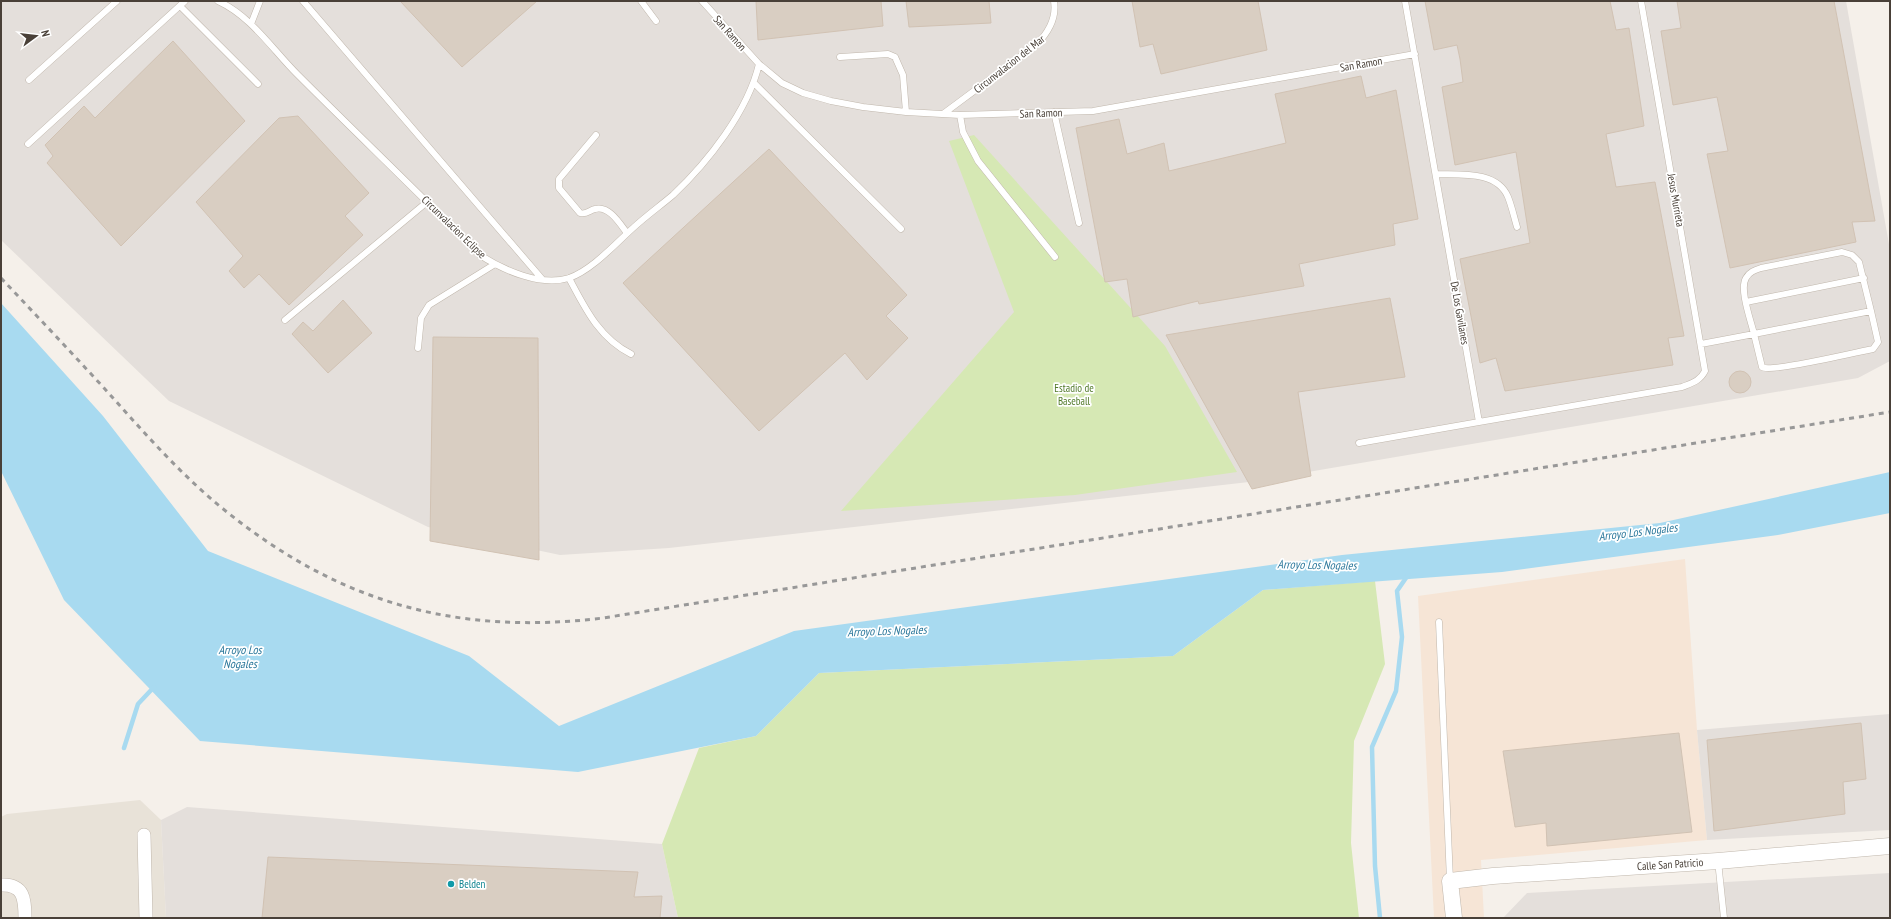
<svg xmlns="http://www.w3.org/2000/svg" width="1891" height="919" font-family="'PT Sans Narrow',sans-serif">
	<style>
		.residential { fill: #e8e2d8 }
		.commercial { fill: #f6e5d6 }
		.industrial { fill: #e4dfdb }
		.green { fill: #d6e8b4 }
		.water { fill: #a8daf0 }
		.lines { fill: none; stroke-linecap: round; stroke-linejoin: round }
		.stream { stroke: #a8daf0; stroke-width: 4.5 }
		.building { fill: #d9cec2; stroke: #d1c2b3 }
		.service-casing { stroke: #c0b7ac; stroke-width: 7 }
		.minor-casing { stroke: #c0b7ac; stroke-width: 14 }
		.tertiary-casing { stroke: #c0b7ac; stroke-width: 17 }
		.service { stroke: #fff; stroke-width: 6 }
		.minor { stroke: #fff; stroke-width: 13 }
		.tertiary { stroke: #fff; stroke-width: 16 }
		.rail { stroke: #989898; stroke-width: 3; stroke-dasharray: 5 5; stroke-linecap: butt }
		.culture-dot { fill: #0f9aa8; stroke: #fff; stroke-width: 1.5 }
		.labels { text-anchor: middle; stroke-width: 3.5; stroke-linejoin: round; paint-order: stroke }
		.street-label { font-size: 11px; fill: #494038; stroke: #fff }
		.park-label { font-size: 11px; fill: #527a2b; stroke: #fff }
		.culture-label { font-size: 11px; fill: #0d838f; stroke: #fff; text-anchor: start }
		.water-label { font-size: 12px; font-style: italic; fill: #2d799c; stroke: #fff }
	</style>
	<rect width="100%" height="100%" fill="#f5f0ea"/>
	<path class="residential" d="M140 800 161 820 166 918H1V817L7 814Z"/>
	<path class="commercial" d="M1685 559 1697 730 1707 840 1481 860 1484 918H1434L1418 596Z"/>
	<path class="industrial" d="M1 1H1846L1890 250V361L1858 378 1249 482 669 548 560 555 428 527 169 401 1 240Z
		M1890 714V830L1707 840 1697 730Z
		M187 807 662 844 678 918H166L161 820Z
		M1890 873V918H1503L1527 893Z"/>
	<path class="green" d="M974 135 1165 346 1237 472 1075 495 841 511 1014 312 949 141Z
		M1375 581 1385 664 1354 741 1351 843 1359 918H678L662 844 699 748 756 736 819 673 1173 656 1263 590Z"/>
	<path class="water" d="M1 303 103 416 208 551 469 656 559 726 794 631 1342 555 1660 523 1890 472V513L1778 535 1502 572 1263 590 1173 656 819 673 756 736 578 772 200 741 64 600 1 471Z"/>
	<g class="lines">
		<path class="stream" d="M124 748 138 704 154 687
			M1380 918 1375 866 1372 747 1396 691 1402 637 1397 591 1408 575"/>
	</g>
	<path class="building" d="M400 1H537L462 67Z
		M756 1H881L883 26 758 40Z
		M906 1H989L991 23 909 27Z
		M1132 1H1258L1267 50 1161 74 1153 44 1140 47Z
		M1425 1H1610L1616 30 1629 28 1644 126 1606 134 1616 187 1655 182 1684 336 1668 338 1673 365 1505 391 1496 358 1480 363 1460 259 1530 243 1516 152 1455 165 1442 87 1463 82 1460 59 1457 45 1434 50Z
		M1677 1H1834L1875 221 1852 222 1856 242 1730 268 1707 154 1728 151 1717 97 1673 105 1661 31 1681 28Z
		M173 41 245 121 121 246 47 163 53 156 45 145 84 106 95 118Z
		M1361 76 1366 98 1396 90 1418 219 1393 224 1395 245 1299 264 1304 286 1199 304 1198 301 1133 317 1127 279 1105 282 1076 128 1119 119 1127 154 1164 143 1169 171 1286 143 1275 94Z
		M298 116 369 193 345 216 363 235 289 305 259 274 244 288 229 271 243 256 196 202 279 118Z
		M769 149 907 295 886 316 908 338 867 380 845 353 759 431 623 283Z
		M1390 298 1405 377 1298 392 1311 476 1252 489 1166 335Z
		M343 300 372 333 328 373 292 334 303 322 313 331Z
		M433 337 538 338 539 560 430 541Z
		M1729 382a11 11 0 1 1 22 0a11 11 0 1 1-22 0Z
		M1861 723 1866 779 1843 782 1845 814 1714 831 1707 740Z
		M1679 733 1692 832 1547 846 1546 823 1515 827 1503 751Z
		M268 857 638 872 634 897 662 896 660 918H262Z"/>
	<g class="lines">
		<defs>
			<path id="service" d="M218 1C251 16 272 49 297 74 358 135 420 194 480 255 503 270 541 287 569 278 592 270 615 244 633 228 646 216 660 206 673 195 708 162 748 111 759 64
				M303 1 542 279
				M641 1 656 21
				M702 1 759 64 782 83 803 93 831 101 863 107 906 112 960 115 1093 111 1415 54
				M1405 1 1479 422 1682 387C1692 383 1700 381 1705 371L1641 1
				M180 6 258 84
				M251 24 260 1
				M840 57 888 54 895 57 903 75 906 112
				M29 80 117 1
				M754 83 901 229
				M1054 112 1079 223
				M943 114 1036 45C1048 33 1057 19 1054 1
				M960 115 963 132 978 161 1055 257
				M596 135 559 179V188L580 213C586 215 590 210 595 209 609 205 620 224 627 233
				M28 144 185 1
				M1436 174C1459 175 1497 170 1508 197 1512 207 1514 217 1517 227
				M1842 252 1852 255 1859 262 1871 311 1754 334C1751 321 1739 289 1746 278 1749 272 1755 270 1761 268Z
				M569 278C585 308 599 338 631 354
				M1746 302 1864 278
				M285 320 427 202
				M1701 344 1754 334 1762 367C1770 373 1857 352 1873 349L1878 342 1871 311
				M418 348 421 318 429 305 495 264
				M1359 443 1479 422
				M1439 622 1450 880
				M1718 861 1724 918"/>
			<path id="minor" d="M144 835 146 918
				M1 885C24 884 25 899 25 918"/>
			<g id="tertiary">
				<path id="s1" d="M1454 918 1450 881 1493 876 1718 861 1890 846"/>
			</g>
		</defs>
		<use href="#service" class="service-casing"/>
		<use href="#minor" class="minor-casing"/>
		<use href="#tertiary" class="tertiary-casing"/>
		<use href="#service" class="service"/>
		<use href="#minor" class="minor"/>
		<use href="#tertiary" class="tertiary"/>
		<path class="rail" d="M1 278C35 314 70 351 104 388 141 429 178 472 222 508 337 602 455 636 603 618L1890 412"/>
	</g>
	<circle class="culture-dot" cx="451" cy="884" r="4"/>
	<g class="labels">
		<g class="street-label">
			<text transform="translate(730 33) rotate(48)" y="4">San Ramon</text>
			<text transform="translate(1009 64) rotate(-38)" y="4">Circunvalacion del Mar</text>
			<text transform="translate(1361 64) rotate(-10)" y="4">San Ramon</text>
			<text transform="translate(1041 113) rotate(-2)" y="4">San Ramon</text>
			<text transform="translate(1676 200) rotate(80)" y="4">Jesus Murrieta</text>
			<text transform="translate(454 227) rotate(44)" y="4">Circunvalacion Eclipse</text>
			<text transform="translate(1460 313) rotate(80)" y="4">De Los Gavilanes</text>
			<text dy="4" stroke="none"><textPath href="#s1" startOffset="258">Calle San Patricio</textPath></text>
		</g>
		<g class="park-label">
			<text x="1074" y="392">Estadio de<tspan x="1074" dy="13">Baseball</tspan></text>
		</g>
		<g class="culture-label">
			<text x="459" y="888">Belden</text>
		</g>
		<g class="water-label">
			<text transform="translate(1638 532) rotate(-7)" y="4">Arroyo Los Nogales</text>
			<text transform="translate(1317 565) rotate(1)" y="4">Arroyo Los Nogales</text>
			<text transform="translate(887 631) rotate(-2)" y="4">Arroyo Los Nogales</text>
			<text x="240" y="654">Arroyo Los<tspan x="240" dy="14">Nogales</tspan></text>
		</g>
	</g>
	<rect width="1891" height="919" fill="none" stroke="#494038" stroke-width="4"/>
	<g transform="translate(36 36) rotate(75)" stroke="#ffffff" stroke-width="3" paint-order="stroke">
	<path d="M0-3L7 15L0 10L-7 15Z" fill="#494038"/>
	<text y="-6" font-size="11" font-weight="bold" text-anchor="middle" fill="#494038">N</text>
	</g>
</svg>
